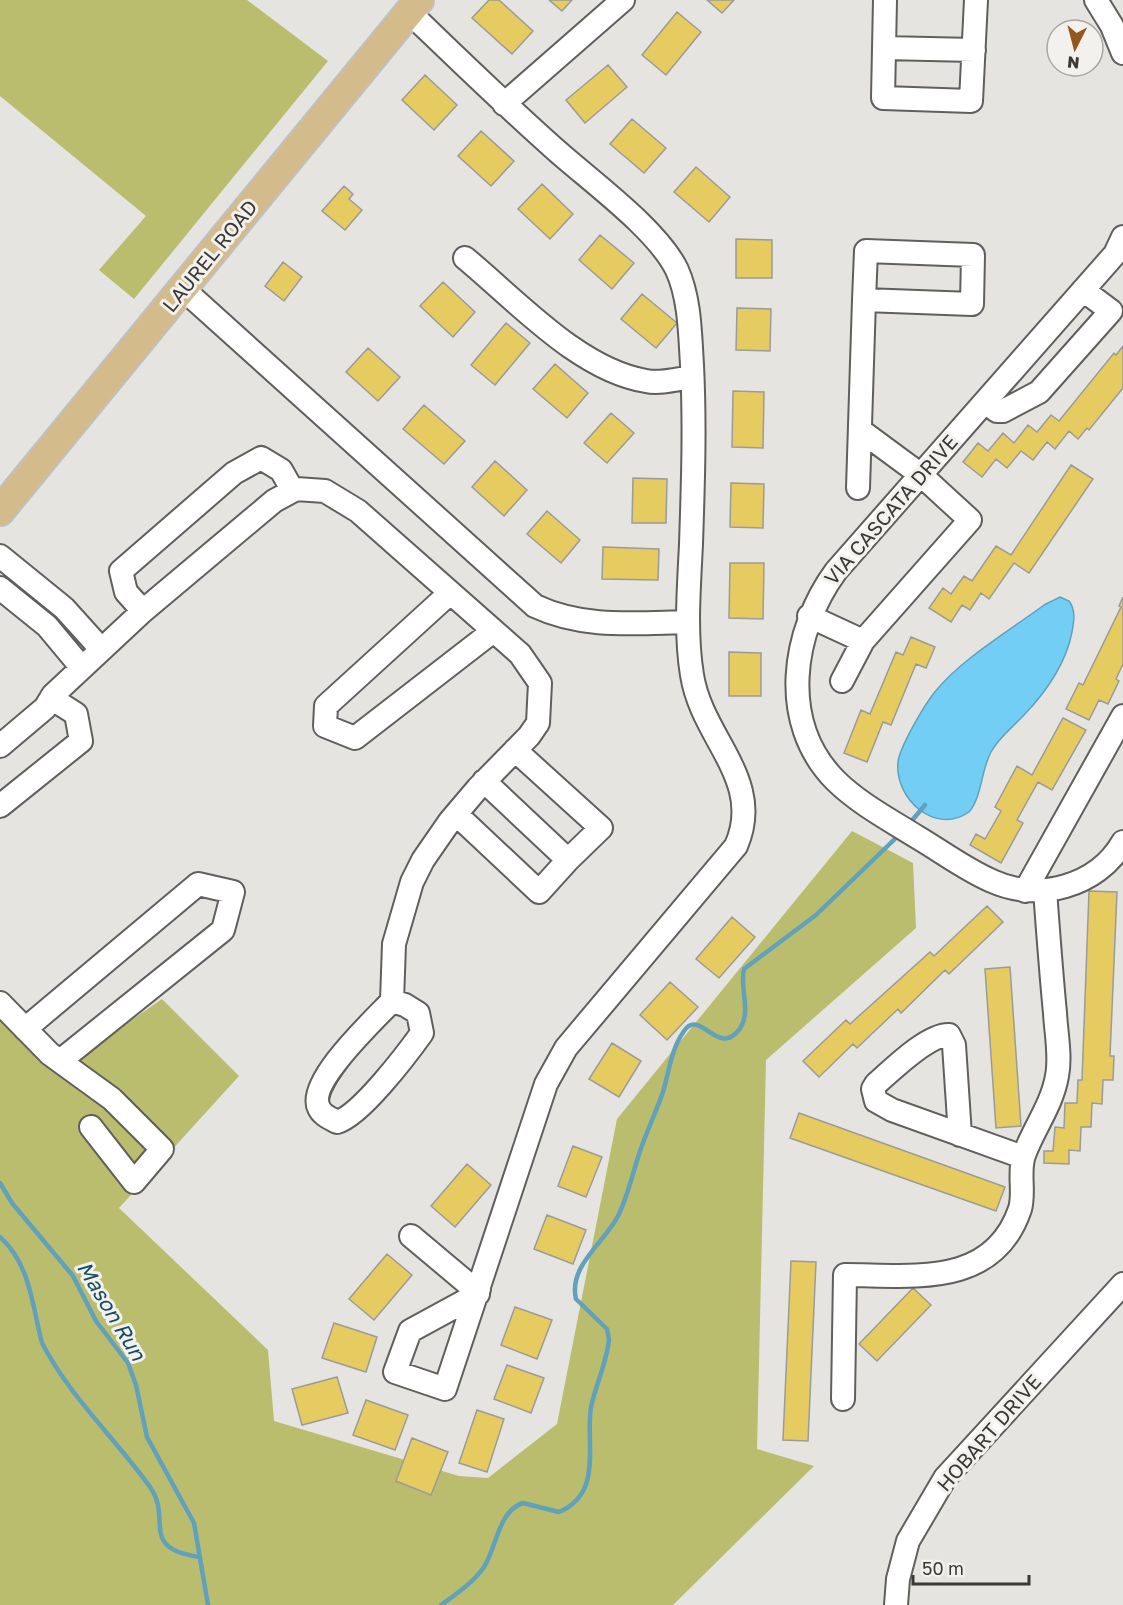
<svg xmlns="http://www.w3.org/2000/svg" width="1123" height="1605" font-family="'Golos Text',sans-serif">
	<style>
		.green { fill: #b9bd6d }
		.water { fill: #72cef4; stroke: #61a1bc; stroke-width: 1.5 }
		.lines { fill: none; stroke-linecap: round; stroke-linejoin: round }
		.stream { stroke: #61a1bc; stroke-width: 4.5 }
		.building { fill: #e6cb61; stroke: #9b9b98; stroke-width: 1.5 }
		.minor-casing { stroke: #605f5d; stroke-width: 26 }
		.major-casing { stroke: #c0c0bf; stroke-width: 32 }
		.minor { stroke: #fff; stroke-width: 22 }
		.major { stroke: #d4bb8b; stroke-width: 28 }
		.labels { text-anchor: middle; stroke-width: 6; stroke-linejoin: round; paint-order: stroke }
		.street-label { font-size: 20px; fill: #393938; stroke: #f2f1ee }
		.water-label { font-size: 21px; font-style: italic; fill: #174c5f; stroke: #f2f1ee }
	</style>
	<rect width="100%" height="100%" fill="#e5e4e1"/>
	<path class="green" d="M0 0H247L328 61 134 299 99 270 146 216 0 96Z
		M852 831 913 863 916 928 766 1060 757 1449 814 1466 673 1605H0V994L71 1062 162 999 239 1076 119 1208 268 1350 274 1421 459 1476 488 1478 557 1424 617 1119Z"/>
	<path class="water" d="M1060 597 1069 601C1076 610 1074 621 1072 632 1066 663 1046 692 1024 715 1013 727 999 737 991 752 981 770 982 797 969 812 935 836 894 798 898 762 900 746 924 706 934 693 961 659 1009 631 1044 605Z"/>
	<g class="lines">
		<path class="stream" d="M909 824 925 805
			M0 1183 12 1203 73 1276 96 1321 128 1363 136 1385 147 1437 194 1523 208 1605
			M0 1237C31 1265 32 1306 42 1343 70 1397 115 1438 150 1487 173 1519 138 1548 199 1557
			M441 1605C456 1594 473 1583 484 1567 497 1547 498 1511 523 1503L559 1512C604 1493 585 1443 591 1407 596 1384 607 1362 609 1339L607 1329 576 1299C568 1266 605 1242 618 1216 628 1196 633 1172 640 1151 647 1131 656 1112 663 1092 669 1072 671 1049 684 1031 700 1008 717 1056 738 1031 753 1013 739 989 744 969L816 915 899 835"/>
	</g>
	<path class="building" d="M489 0H499L533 31 512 54 472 18Z
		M549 0H572L562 11Z
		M707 0H734L722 13Z
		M677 12 701 32 666 75 642 55Z
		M608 65 627 87 585 123 566 100Z
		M425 75 457 105 434 130 402 100Z
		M632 119 666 148 644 173 610 144Z
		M481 131 514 161 491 186 458 156Z
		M696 167 730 197 709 222 674 192Z
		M542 184 573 214 550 239 518 209Z
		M344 186 353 194 349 199 362 210 345 230 322 211Z
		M600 235 634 263 612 289 579 260Z
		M736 239 772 240V278H736Z
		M283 262 302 277 284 301 265 286Z
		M443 282 475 312 453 337 420 306Z
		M642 294 677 323 656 348 621 319Z
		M737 308 771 309 770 351 736 350Z
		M506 323 530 343 495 385 471 365Z
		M1123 346V388L1089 430 1087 428 1078 439 1069 431 1055 449 1047 442 1033 460 1021 451 1007 468 996 459 982 477 963 462 978 443 988 451 1003 433 1014 443 1028 425 1037 432 1051 415 1059 421 1114 353 1116 355Z
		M368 348 400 377 378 401 346 372Z
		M555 364 588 393 567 418 533 389Z
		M733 391 764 392 763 448 732 447Z
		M424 405 465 441 444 464 403 429Z
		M611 413 634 433 607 463 584 443Z
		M495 461 527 490 504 516 472 487Z
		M1071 465 1093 479 1029 573 1014 563 989 599 981 593 970 610 962 605 951 622 929 608 943 588 951 594 964 576 972 581 996 546 1011 555Z
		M633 478 667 479 666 523H632Z
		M731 483 764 484 763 528 730 527Z
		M547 511 580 540 561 563 527 534Z
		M603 547 659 549 658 580 602 579Z
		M730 563H764L763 619 729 618Z
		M1123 597V664L1116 679 1119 681 1108 704 1099 700 1089 720 1066 709 1079 683 1083 685 1121 607 1119 606Z
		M911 637 935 647 926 668 916 664 891 725 883 722 867 762 844 753 861 710 870 714 896 652 903 655Z
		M729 652 761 653V696H729Z
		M1063 718 1086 730 1052 790 1038 782 1017 820 1023 823 1001 863 970 845 976 834 985 839 1001 811 995 807 1017 766 1032 775Z
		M1089 891 1117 892 1110 1056H1114L1113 1080H1103L1102 1104 1092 1103 1091 1127H1081L1080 1151 1069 1150V1164L1044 1163V1151H1053L1055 1127 1064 1128 1065 1103H1077L1078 1080H1082Z
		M987 906 1003 922 949 974 945 970 901 1013 898 1009 857 1048 853 1044 819 1077 803 1061 846 1020 850 1024 930 952 934 956Z
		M732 917 755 937 719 978 696 959Z
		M1010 967 1021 1126 996 1128 985 969Z
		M670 982 698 1007 667 1040 640 1015Z
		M612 1043 641 1061 619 1097 589 1079Z
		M799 1113 1005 1187 996 1211 790 1138Z
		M573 1146 602 1157 586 1197 558 1186Z
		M467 1164 491 1185 455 1227 431 1206Z
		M547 1215 586 1230 573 1264 534 1249Z
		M387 1254 412 1275 374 1320 349 1299Z
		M791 1261 816 1262 808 1441 783 1440Z
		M913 1288 931 1305 877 1361 859 1344Z
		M515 1307 552 1320 537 1359 501 1345Z
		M334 1323 377 1337 366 1372 322 1358Z
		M507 1365 544 1378 531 1413 494 1399Z
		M337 1377 348 1413 302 1425 292 1389Z
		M366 1400 408 1415 395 1450 353 1435Z
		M477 1410 504 1419 487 1472 459 1463Z
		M412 1438 448 1452 431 1495 396 1481Z"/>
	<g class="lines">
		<defs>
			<path id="minor" d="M885 0 883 98 971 101 976 0
				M1096 0 1112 26 1123 53
				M409 12C458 59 506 106 557 151 592 182 658 230 677 270 690 299 690 334 692 365 695 425 693 485 691 544 689 587 685 632 692 675 702 739 765 780 736 846L566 1048 546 1084 445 1389 395 1372 410 1331 478 1294
				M884 48 974 50
				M504 104 623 0
				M1123 237 1115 254 836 571C792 631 778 722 835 780 858 803 890 820 917 837 941 851 966 870 992 881 1038 902 1097 887 1123 842
				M866 251 973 255 972 304 864 300Z
				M465 258C517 301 579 370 646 381 660 384 678 379 692 377
				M183 289 535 606C584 629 635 623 688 622
				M985 402 997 411H1003L1039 392 1111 311 1083 290
				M858 488 864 300
				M0 556 64 608 101 649
				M0 588 47 626 82 668
				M450 593 326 706 325 726 355 738 492 632
				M143 611 126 592 121 571 234 473 261 458 281 470 293 491
				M809 616 863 641
				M842 681 863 641 970 520 921 475 860 430
				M0 746 45 708 53 695 143 611 274 501 296 489 325 491 358 511 520 654 540 683 538 723 529 736 478 788 450 821 423 860 412 882 394 944 392 1001
				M515 750 601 828 568 860
				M0 806 81 741 76 714 51 698
				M456 814 539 892 568 860 484 781
				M1025 891 1123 716
				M392 1001 405 1005 418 1013 422 1033C407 1054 360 1116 337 1122 330 1118 322 1115 319 1108 306 1083 374 1020 392 1001Z
				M0 1003 50 1054 112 1099 162 1149 134 1182 91 1127
				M25 1029 198 884 233 892 223 930 60 1061
				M960 1135 954 1045 949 1035C928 1034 892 1070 876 1084L873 1089 876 1101 892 1110 1023 1157
				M411 1236 467 1283 479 1289
				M843 1399 845 1275C911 1275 993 1289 1020 1209 1025 1192 1018 1172 1024 1155 1034 1128 1052 1105 1057 1076 1061 1056 1056 1033 1055 1013 1051 972 1048 931 1045 890
				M896 1605 898 1579 908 1541 945 1478 1123 1284"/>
			<path id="major" d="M0 511 419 0"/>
		</defs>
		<use href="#minor" class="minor-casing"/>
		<use href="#major" class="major-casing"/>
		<use href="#minor" class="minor"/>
		<use href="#major" class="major"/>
	</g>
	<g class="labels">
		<g class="street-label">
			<text transform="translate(210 256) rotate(-51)" y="7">LAUREL ROAD</text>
			<text transform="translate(891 510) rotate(-49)" y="7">VIA CASCATA DRIVE</text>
			<text transform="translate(989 1433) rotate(-49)" y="7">HOBART DRIVE</text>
		</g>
		<g class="water-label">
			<text transform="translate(111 1311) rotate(59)" y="7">Mason Run</text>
		</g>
	</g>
	<g transform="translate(1075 48) rotate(186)"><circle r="28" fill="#f2f1ee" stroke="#a8a7a5" stroke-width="1.5"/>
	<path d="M0-4.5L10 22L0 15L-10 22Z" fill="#96571e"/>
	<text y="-9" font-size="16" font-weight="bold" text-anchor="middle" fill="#393938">N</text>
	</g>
	<path d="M913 1575v9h116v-9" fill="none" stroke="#393938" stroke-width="3"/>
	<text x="922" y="1575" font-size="18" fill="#393938" stroke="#f2f1ee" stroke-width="4.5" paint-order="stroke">50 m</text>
</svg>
